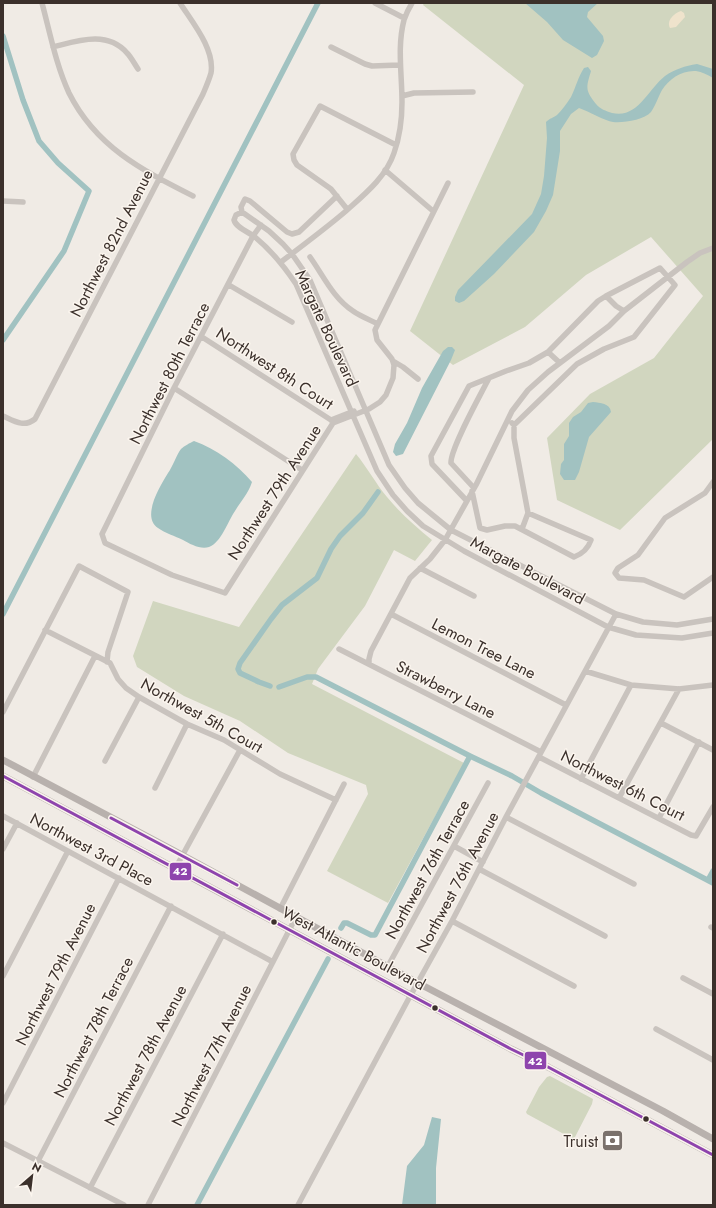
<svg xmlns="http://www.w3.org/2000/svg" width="716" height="1208" font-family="Jost,sans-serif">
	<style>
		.green { fill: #d1d6bf }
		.sand { fill: #efe3cc }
		.water { fill: #a1c2c1 }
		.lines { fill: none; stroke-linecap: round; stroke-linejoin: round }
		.canal { stroke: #a1c2c1; stroke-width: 5.5 }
		.minor { stroke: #c9c3be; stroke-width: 5.5 }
		.major { stroke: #b8b1ad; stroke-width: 7 }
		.bus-1-casing { stroke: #fbf5ee; stroke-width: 6 }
		.bus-1 { stroke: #8e44ad; stroke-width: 3 }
		.bus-dot { fill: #3b302b; stroke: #fbf5ee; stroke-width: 1.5 }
		.labels { text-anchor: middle; stroke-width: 3; stroke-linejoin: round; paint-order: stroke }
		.street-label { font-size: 16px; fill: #3b302b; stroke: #fbf5ee }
		.poi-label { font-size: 16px; fill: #3b302b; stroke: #fbf5ee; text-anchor: end }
		.line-badge { stroke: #fbf5ee; stroke-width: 1.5 }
		.badge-label { font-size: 11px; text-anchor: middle; font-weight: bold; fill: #fff }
	</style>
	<rect width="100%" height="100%" fill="#f0ebe5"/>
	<path class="green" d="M424 3H713V439L620 530 557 500 547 438 590 394 654 358 703 296 651 237 586 275 525 327 453 365 410 331 524 85 423 5Z
		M356 454C367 467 376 484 387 497 400 513 416 527 432 540L415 561 394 550 365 606 318 669 312 684 464 763 388 903 327 871 368 794 366 785 288 753 240 721 184 696 137 667 133 656 153 601 239 627Z
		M550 1076 593 1099 592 1104 575 1137 573 1139 527 1114 526 1112 539 1087 547 1077Z"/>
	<path class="sand" d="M681 11 684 13 685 17 676 27 670 28C666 21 674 13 681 11Z"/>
	<path class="water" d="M525 3H598L588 12 587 17 603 36 604 41 597 55 592 58 563 40 547 22Z
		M697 64 713 69V78C708 75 702 72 696 71 682 70 669 79 662 90 658 97 656 105 651 112 644 120 624 123 613 122 605 121 588 111 579 108L571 114 560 131V151L553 195 546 211 534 232 494 274 464 301 459 303 455 301V297L458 290 532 214 541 194 544 176 547 138 546 122C550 118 553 118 557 115 562 110 567 103 571 97 576 87 578 77 584 68L588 67 591 71C586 88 585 90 596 104 600 109 606 111 612 113 638 119 648 89 665 76 675 69 685 66 697 64Z
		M448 347H452L455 350 451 360 403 454 396 456 393 452 395 444 407 423 422 388 443 351Z
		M593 402C600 403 610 403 611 412L589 437 579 472 575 480H564L560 474 561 464 564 460V444L569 436V423L573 417 581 412 588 403Z
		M194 441C216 449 237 464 252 482 248 494 241 501 235 511 228 521 221 543 209 547 201 550 190 544 183 540 175 536 165 533 158 528 141 517 160 486 168 473 172 468 178 452 181 449 184 446 190 443 194 441Z
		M432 1117 441 1119 436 1168V1205H402L407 1166 424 1145Z"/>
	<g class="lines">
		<path class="canal" d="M3 36 23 100 39 141 58 163 89 191 64 251 3 340
			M3 614 318 3
			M270 686 259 682 240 673 238 669 240 663 271 619 282 605 317 578 331 549 340 536 363 513 378 492
			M279 687 307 677H316L470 756 512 776 541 793 713 883
			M708 880 713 871
			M341 928 344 923H347L371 935H375L470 756
			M197 1205 328 959"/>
		<path class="minor" d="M42 3C50 33 56 65 69 93 96 147 142 170 193 196
			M375 3 404 18
			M53 47C77 41 107 30 127 53 131 57 134 63 138 69
			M331 47 365 64 372 66 399 65
			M402 96 414 93 473 92
			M385 170 433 211
			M3 201 23 202
			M347 209 331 189 297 165 294 160 293 154 320 106 396 145
			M242 212 241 207 245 199 250 201 287 232 292 234 299 232 337 196
			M261 225 253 236 174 388 102 534 105 543 172 575 225 593 333 423 369 409 380 402 386 395 393 378 394 365 392 359 377 340 375 330 448 183
			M310 257C323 275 333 298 353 311 360 316 370 320 378 324
			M281 262C303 245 325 229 346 211 365 194 386 177 394 153 400 136 402 119 402 102 402 74 397 47 404 20 406 14 409 8 412 3
			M229 285 292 322
			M606 296 616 306 624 311
			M202 337 331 420 333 423
			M548 352 560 363
			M393 361 403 367 418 379
			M174 388 302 470
			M3 416C14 421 24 428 35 419L203 94C206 87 209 80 211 73 215 49 192 22 180 3
			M331 420 354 411
			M512 423 514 425V438L528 513 522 529
			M713 482 705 493 665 518 638 555 618 568 615 573 619 578 644 580 684 597 713 577
			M474 488 451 463C450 449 481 394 489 378
			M472 491 480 528 487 530 505 526H515L574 557C582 554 588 549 591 540L528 513
			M467 501 432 464 431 456 469 386 506 371 529 363 548 352 598 301 606 296 660 268 675 285 634 337 604 349 577 364 514 425
			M420 568 474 596
			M391 614 566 705
			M713 619 677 625 643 622 616 614 451 530 418 503 405 488 389 465 310 280 292 254 283 244 269 231 242 212 236 215 234 220C236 228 249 232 255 237 272 251 284 266 296 284L377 471 393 495 407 511 423 526 464 551 608 627 636 635 682 638 713 633
			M45 630 110 663 118 679 126 688 139 697 187 724 224 740 280 774 336 800
			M339 649 541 752
			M369 664V659L371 651 410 578 430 559 445 540 476 485 512 411 528 390 548 372 609 326 624 311 687 262 700 253 713 248
			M585 671 631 685 679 689 713 685
			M3 712 79 566 128 592 108 652 107 662
			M661 723 713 750
			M539 757 691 835 696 836 713 807
			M105 761 139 697
			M33 777 95 656
			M581 779 631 685
			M155 788 187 724
			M619 798 679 689
			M3 816 273 962
			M506 817 634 884
			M659 818 699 742
			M454 846 483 862
			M3 849 17 823
			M175 869 240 750
			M479 869 605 936
			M280 909 344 784
			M452 921 574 986
			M711 927 713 928
			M388 966 488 783
			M3 976 68 851
			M683 978 713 994
			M656 1029 713 1060
			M3 1103 119 878
			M3 1143 124 1205
			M38 1161 171 906
			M90 1188 223 934
			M148 1205 296 917
			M298 1205 408 1000 452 921 506 817 616 614"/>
		<path class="major" d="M3 760 182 855 418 983 663 1111 713 1139
			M3 776 511 1049 548 1067 713 1155"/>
		<defs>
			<path id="bus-1" d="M3 776 511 1049 548 1067 713 1155
				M111 818 237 885"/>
		</defs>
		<use href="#bus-1" class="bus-1-casing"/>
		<use href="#bus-1" class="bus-1"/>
	</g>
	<defs>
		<symbol id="bank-square" viewBox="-11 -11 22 22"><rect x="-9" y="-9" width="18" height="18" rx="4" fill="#7a716c" stroke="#fbf5ee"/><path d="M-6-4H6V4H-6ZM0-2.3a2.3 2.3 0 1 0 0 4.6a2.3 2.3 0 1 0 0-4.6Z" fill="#fff"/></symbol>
	</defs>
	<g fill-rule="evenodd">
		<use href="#bank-square" x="600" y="1128" width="25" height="25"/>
	</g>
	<g class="bus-dot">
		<circle cx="274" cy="922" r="3.5"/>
		<circle cx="435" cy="1008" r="3.5"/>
		<circle cx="646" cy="1119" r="3.5"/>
	</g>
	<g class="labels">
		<g class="street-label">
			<text transform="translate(111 243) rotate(-63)" y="6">Northwest 82nd Avenue</text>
			<text transform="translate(327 328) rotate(65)" y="6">Margate Boulevard</text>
			<text transform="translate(275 368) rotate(33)" y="6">Northwest 8th Court</text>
			<text transform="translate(169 373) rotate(-63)" y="6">Northwest 80th Terrace</text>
			<text transform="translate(274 492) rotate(-57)" y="6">Northwest 79th Avenue</text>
			<text transform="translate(528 570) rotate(28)" y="6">Margate Boulevard</text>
			<text transform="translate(484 648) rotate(27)" y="6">Lemon Tree Lane</text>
			<text transform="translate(446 689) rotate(27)" y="6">Strawberry Lane</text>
			<text transform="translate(202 715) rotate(29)" y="6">Northwest 5th Court</text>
			<text transform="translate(623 785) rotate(27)" y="6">Northwest 6th Court</text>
			<text transform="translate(92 849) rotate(28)" y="6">Northwest 3rd Place</text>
			<text transform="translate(427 869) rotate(-61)" y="6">Northwest 76th Terrace</text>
			<text transform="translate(457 882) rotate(-62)" y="6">Northwest 76th Avenue</text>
			<text transform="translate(354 948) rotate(28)" y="6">West Atlantic Boulevard</text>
			<text transform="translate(55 974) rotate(-63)" y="6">Northwest 79th Avenue</text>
			<text transform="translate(93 1027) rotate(-63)" y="6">Northwest 78th Terrace</text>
			<text transform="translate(145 1055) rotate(-62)" y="6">Northwest 78th Avenue</text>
			<text transform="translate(211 1055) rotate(-63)" y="6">Northwest 77th Avenue</text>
		</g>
		<g class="poi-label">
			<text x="598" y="1147">Truist</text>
		</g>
	</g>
	<g class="line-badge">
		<rect x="169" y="862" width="23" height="19" rx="4" fill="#8e44ad"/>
		<rect x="524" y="1051" width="23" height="19" rx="4" fill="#8e44ad"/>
	</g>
	<g class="badge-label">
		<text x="180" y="875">42</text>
		<text x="535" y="1065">42</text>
	</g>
	<rect width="716" height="1208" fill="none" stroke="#3b302b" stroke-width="8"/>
	<g transform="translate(32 1176) rotate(28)" stroke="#fbf5ee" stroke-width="3" paint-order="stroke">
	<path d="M0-3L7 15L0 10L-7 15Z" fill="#3b302b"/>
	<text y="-6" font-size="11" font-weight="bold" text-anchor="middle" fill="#3b302b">N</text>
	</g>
</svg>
